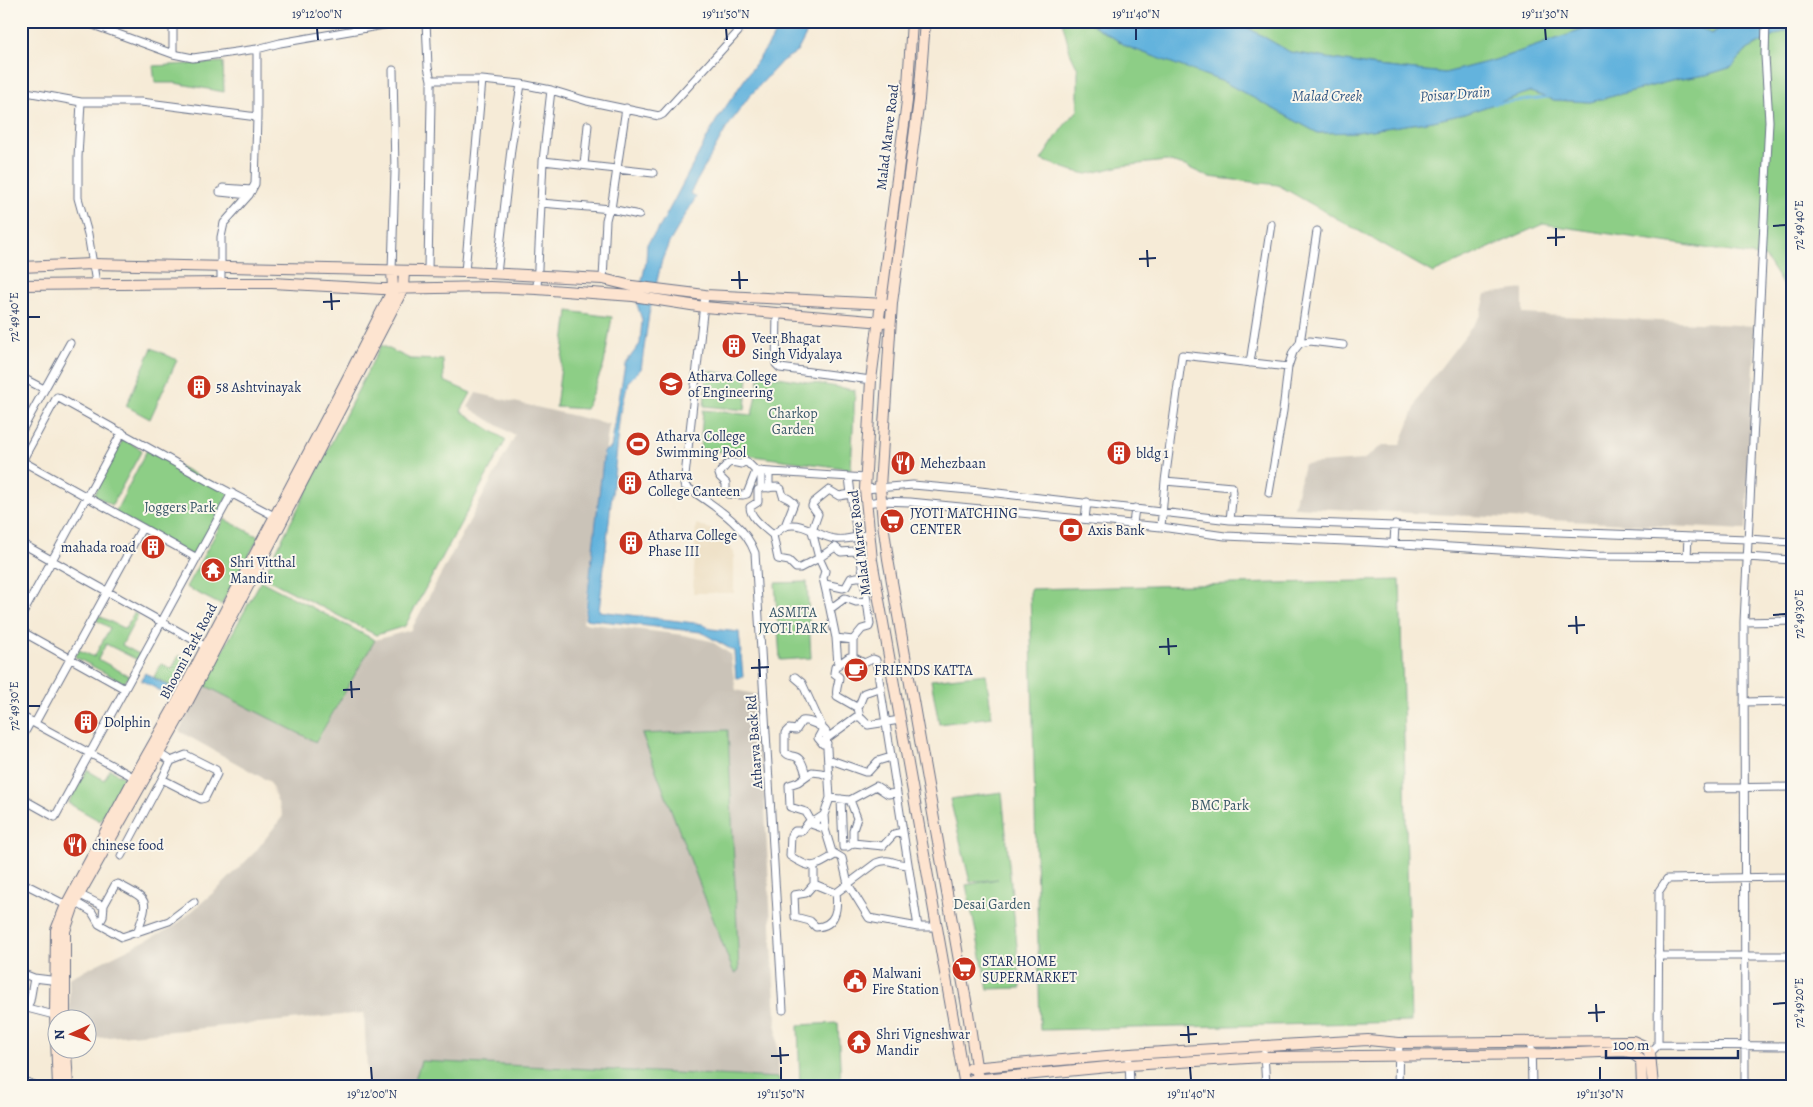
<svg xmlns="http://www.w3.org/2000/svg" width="1813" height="1107" font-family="Alegreya,serif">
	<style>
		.built { fill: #ead9ba }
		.industrial { fill: #cac3b8 }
		.green { fill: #8dce86; stroke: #547e72 }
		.water { fill: #63b3dd; stroke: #3f719e }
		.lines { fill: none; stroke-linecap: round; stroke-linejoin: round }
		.stream { stroke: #63b3dd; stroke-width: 2.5 }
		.street-casing { stroke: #687188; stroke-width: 9 }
		.secondary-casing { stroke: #687188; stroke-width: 12 }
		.street { stroke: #fff; stroke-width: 7 }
		.secondary { stroke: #fde4d0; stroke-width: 10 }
		.ticks { fill: none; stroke: #1b2f5e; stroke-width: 2 }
		.labels { text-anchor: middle; stroke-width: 4; stroke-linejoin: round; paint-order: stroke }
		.street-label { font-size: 14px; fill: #1b2f5e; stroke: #fbf7ec }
		.poi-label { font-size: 14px; fill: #1b2f5e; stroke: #fbf7ec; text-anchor: start }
		.park-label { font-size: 14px; fill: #385768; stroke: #fbf7ec }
		.water-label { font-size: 15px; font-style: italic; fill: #315784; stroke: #fbf7ec }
		.neatline { fill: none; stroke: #1b2f5e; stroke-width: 2 }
		.ticks-label { font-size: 12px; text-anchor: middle; fill: #1b2f5e }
	</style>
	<rect width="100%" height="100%" fill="#fbf7ec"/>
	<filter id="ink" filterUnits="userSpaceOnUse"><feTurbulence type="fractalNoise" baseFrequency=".02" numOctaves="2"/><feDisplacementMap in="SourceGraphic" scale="10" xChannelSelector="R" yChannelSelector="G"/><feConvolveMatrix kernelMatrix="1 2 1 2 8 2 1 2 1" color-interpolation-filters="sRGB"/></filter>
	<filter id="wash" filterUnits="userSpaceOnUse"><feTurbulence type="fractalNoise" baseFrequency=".0096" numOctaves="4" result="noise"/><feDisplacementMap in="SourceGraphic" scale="20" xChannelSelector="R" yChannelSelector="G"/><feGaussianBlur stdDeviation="1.12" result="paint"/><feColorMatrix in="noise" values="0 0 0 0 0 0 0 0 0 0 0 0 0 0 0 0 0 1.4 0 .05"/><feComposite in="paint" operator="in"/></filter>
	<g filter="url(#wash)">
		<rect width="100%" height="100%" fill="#f6ebd7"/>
		<path class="built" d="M696 524 719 532 734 553V593H693Z"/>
		<path class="industrial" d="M1523 289V314L1756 326 1746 530 1294 507 1304 464 1363 460 1383 445H1400L1421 393 1481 315 1486 294Z
			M476 393 609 424 583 623 683 635 711 641 730 654 736 690 759 695 779 1078 422 1061 413 1086H368L364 1013 88 1039V1020L70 1019 69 978 175 926 222 885 255 852 283 816 270 782 179 731 204 685 317 742 375 640 411 630 515 436 468 407Z"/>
		<path class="green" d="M1062 21H1087L1128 47 1224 82 1318 133 1357 132 1433 121 1464 114 1530 92 1554 100 1590 102 1675 80 1706 75 1732 67 1747 50 1765 40 1792 28V300L1765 257 1543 224 1433 273 1278 185 1209 177 1185 166 1166 161 1121 166 1087 174 1073 171 1041 160 1063 127 1078 110V69L1070 52Z
			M1159 21H1636L1597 25 1495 60 1445 73 1376 66 1290 52 1238 22 1178 24Z
			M1661 21H1732L1711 34 1694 25Z
			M223 62 224 92 175 83H155L153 66Z
			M568 311 612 317 604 364 586 409 556 407Z
			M381 345 410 359 443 360 444 381 471 393 461 411 506 440 405 626 376 635 263 577Z
			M152 348 177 360 150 419 126 406Z
			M707 371 748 376 745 410 704 406Z
			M760 374 855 390 851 469 700 449 703 410 752 415Z
			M123 439 142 450 112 505 94 495Z
			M147 450 230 492 195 557 115 513Z
			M224 519 259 537 221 605 186 587Z
			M1400 580 1411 1022 1040 1030 1030 589Z
			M261 581 375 640 316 742 204 685Z
			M807 582 811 658 780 660 775 583Z
			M134 613 138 615 122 645 141 655 138 660 106 644 98 659 129 676 124 683 75 657 79 650 94 657 110 628 96 620 99 616 125 629Z
			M179 655 192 663 176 689 154 677 161 664 172 669Z
			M986 674 992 717 939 724 931 680Z
			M728 730 739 971 736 973 733 971 642 734Z
			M110 769 124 778 100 821 68 803 87 770 104 780Z
			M1002 792 1021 988 988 989 966 885 998 879 970 882 950 799Z
			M838 1023 841 1086H800L798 1025Z
			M421 1061 779 1078 780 1086H413Z"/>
		<path class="water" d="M781 21H813L797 52 782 61 748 98 726 129 690 193 696 197 669 243 662 260 649 314 641 369 628 382 621 413 599 611 702 624 711 629 739 632 743 677 736 678 734 651 701 632 585 619 604 451 611 448 625 364 640 344 642 320 637 304 646 262 647 244 661 225 716 121 771 41Z
			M1087 21H1159L1178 24 1238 22 1290 52 1376 66 1445 73 1495 60 1597 25 1636 21H1661L1694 25 1711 34 1732 21H1792V28L1765 40 1747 50 1732 67 1706 75 1675 80 1590 102 1554 100 1530 92 1464 114 1433 121 1357 132 1318 133 1224 82 1128 47Z
			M145 673 177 691 173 698 141 680Z"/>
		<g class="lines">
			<path class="stream" d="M1493 104 1550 97"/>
		</g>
	</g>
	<g filter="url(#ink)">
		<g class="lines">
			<defs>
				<path id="street" d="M82 21 173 54
					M173 21V54L193 58 257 49 280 43 407 21
					M426 21 428 67 431 80V100L428 270
					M431 80H482L521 84 551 90 587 101 659 116 663 114 738 32
					M21 91 81 102H141L257 117 255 184 249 195 224 223 221 237V283
					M81 102 78 157V198L88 234 96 283
					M257 117V49
					M543 161 653 173
					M584 165 588 125
					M223 188 252 190
					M220 192 249 195
					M541 203 611 209 639 215
					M392 271 395 171 393 70
					M465 272 482 80
					M497 274 511 149 521 84
					M603 279 606 220 608 212 611 209 626 108
					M537 289 543 161 551 90
					M705 295 684 485C710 504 744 522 755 553L783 1010
					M777 314 776 364 780 368 871 380
					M1300 343 1317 231
					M1250 363 1271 224
					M21 377 44 389
					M21 432 70 343
					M22 461 197 558
					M21 463 57 397 208 481 278 518
					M756 471 747 494 743 495 728 494 726 492V483L720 477 719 474C729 462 726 461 741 464L746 461 756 471 866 478
					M849 477 851 494
					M1165 481 1232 487 1233 492 1230 520
					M761 488V471
					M769 488V472
					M865 489 913 485 980 491 1230 520 1747 539 1792 542
					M1269 493 1283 411 1288 367
					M866 503 881 501 910 502 1161 527 1225 536 1370 542 1597 556 1746 557 1792 560
					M1085 519 1087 502
					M1133 524 1135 508
					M1161 527 1165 481 1182 355 1288 367 1293 352 1300 343 1310 341 1343 345
					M773 535C765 528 750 518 750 507L758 502V490L761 488 778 487 781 489 783 496 789 499 794 503 785 526
					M21 543 208 648
					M1394 543 1395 525
					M1687 557 1688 537
					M825 584 843 588 846 587 851 578 863 576
					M830 609 823 578 825 571 819 558 835 547 841 552 854 551 860 554
					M21 617 122 432
					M1744 622 1792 621
					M21 631 125 689
					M836 638 853 640 862 629 869 627 870 624C865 581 857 538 851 494L839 496 829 490 813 503 812 506 818 514 812 531 819 558 800 568H796L789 561 778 559 773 535C777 532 782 527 786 526 803 521 819 537 835 539 846 541 859 536 870 534
					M853 640V657
					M838 665 836 638 830 609 845 598 856 602 867 601
					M795 677 802 683 823 729 818 738 823 744 827 743
					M1744 702 1792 701
					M858 708 864 693 881 687
					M21 716 137 779
					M860 717 858 708 837 696C835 689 839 684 839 677L834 673 835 667 849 657H853L864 663 873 659 876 660 918 927
					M35 723 142 528
					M21 739 31 721
					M826 739 856 717H860L868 725 900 720
					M155 751 171 761 186 755 216 770 217 774 205 798 201 799 162 779 171 761
					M828 759 865 772H868L878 761 891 757
					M806 775C804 769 803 760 796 757 791 755 789 757 785 752V733L789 729 796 730 802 721C809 720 822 726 826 732L830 798 824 815 825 829 832 852 842 858 848 884 869 918 918 927H936
					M1706 788 1792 787
					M21 798 55 817 232 493
					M830 798 850 800 876 786 888 794 897 793
					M841 799 843 847H847L853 843 883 846 894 834 903 832
					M850 800 857 818 853 830V843
					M824 815 812 823 806 812 790 807 789 785 798 782 812 772 821 773 829 776
					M825 829 808 823 802 831H795L791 835 790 856C813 871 814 867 835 855
					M121 856 162 779
					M814 867V884
					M21 882 70 907
					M814 884 836 893C838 909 836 926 816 927L810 921 795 917 794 895 806 893Z
					M76 893 101 905H104L115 885 118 884C150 901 149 899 137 933
					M836 893 876 863C889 857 895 865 908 865
					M72 900 92 912 99 924 122 937 169 921 194 902
					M99 924 103 917 104 905
					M1658 956H1792
					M21 973 34 978 59 981
					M27 1008 58 1016
					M21 1017 30 1001 34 978
					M1531 1041 1532 1086
					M1658 1045 1792 1046
					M1264 1054 1266 1086
					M1648 1055 1658 1045 1659 891 1667 879 1792 877
					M1129 1061 1130 1086
					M21 1080 37 1086
					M1398 1086 1399 1043
					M1745 1086 1744 622 1769 121 1765 56 1766 21"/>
				<path id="secondary" d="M912 21 907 101 871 380 865 489 872 560 965 1086
					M925 21 919 100 892 303 880 487 883 523 888 559 967 1006 979 1086
					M21 267 92 264 465 272 603 279 632 286 705 295 886 304
					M21 285 221 283H272L382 289 490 287 537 289 633 296 704 307 883 322
					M65 1020V931L75 902 185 707 403 289 404 271
					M66 1050 68 1086
					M971 1068 1130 1054 1368 1040 1399 1043 1633 1041 1642 1045 1650 1053 1653 1086
					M972 1080 1129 1065 1264 1057 1552 1054 1624 1051 1632 1053 1641 1060 1642 1086
					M58 1086 55 1016 56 930 66 905 134 778 177 702 344 385 393 289 392 271"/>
			</defs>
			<use href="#street" class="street-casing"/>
			<use href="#secondary" class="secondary-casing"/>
			<use href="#street" class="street"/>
			<use href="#secondary" class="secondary"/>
		</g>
	</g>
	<path class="ticks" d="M317 28 318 40M726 28 727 40M1136 28V40M1545 28 1546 40M1773 226 1786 225M1556 228V246M1547 238 1565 237M1147 250 1148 267M1139 259 1156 258M739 271 740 289M731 280H748M331 293 332 310M323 302 340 301M28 317H40M1773 615 1786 614M1576 616 1577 634M1568 626 1585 625M1168 638 1169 655M1159 647 1177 646M759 659 760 677M751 668 769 667M351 681 352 698M343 690 360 689M28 706H40M1596 1004 1597 1022M1773 1004 1786 1003M1588 1013 1605 1012M1188 1026 1189 1043M1180 1035 1197 1034M780 1047 781 1064M771 1056 789 1055M371 1067 372 1080M781 1067V1080M1190 1067 1191 1080M1600 1067V1080"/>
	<defs>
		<symbol id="building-disc" viewBox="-11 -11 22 22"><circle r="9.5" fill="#c8321e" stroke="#fbf7ec"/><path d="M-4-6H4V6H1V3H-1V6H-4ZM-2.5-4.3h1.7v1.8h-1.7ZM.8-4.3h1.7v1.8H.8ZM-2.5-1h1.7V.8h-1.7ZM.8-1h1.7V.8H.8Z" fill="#fff"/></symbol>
		<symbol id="school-disc" viewBox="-11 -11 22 22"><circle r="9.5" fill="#c8321e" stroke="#fbf7ec"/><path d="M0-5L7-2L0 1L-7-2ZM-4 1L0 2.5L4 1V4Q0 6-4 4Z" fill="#fff"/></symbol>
		<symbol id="stadium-disc" viewBox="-11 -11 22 22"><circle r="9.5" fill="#c8321e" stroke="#fbf7ec"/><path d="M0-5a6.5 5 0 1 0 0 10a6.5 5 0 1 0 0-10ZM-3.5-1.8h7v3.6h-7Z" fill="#fff"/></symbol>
		<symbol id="restaurant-disc" viewBox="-11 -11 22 22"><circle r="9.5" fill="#c8321e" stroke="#fbf7ec"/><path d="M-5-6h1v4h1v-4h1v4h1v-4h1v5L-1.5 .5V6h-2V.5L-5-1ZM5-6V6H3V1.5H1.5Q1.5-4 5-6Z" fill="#fff"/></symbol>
		<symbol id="supermarket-disc" viewBox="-11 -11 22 22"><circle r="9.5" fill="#c8321e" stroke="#fbf7ec"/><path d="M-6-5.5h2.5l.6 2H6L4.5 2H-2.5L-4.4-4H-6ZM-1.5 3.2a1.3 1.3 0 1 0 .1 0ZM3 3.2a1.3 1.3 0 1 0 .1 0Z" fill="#fff"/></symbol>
		<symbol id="bank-disc" viewBox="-11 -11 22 22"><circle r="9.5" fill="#c8321e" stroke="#fbf7ec"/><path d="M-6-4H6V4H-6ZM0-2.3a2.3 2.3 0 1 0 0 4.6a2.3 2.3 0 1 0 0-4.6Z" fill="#fff"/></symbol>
		<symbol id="temple-disc" viewBox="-11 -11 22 22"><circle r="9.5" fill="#c8321e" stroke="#fbf7ec"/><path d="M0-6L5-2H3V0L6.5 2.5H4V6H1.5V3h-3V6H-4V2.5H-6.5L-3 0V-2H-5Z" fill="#fff"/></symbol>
		<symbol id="cafe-disc" viewBox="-11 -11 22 22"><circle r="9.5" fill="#c8321e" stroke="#fbf7ec"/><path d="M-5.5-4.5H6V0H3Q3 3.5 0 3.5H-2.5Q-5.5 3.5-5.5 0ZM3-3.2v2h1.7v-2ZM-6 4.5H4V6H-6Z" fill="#fff"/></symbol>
		<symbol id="civic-disc" viewBox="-11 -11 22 22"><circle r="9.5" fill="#c8321e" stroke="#fbf7ec"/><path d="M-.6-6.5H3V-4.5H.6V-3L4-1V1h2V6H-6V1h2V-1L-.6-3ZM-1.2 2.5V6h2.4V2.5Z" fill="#fff"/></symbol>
	</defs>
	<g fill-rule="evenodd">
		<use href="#building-disc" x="720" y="332" width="28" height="28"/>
		<use href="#school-disc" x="657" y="370" width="28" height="28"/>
		<use href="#building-disc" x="185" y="373" width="28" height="28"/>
		<use href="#stadium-disc" x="624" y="430" width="28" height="28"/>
		<use href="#building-disc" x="1105" y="439" width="28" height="28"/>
		<use href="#restaurant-disc" x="889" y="449" width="28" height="28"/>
		<use href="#building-disc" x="616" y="469" width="28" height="28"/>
		<use href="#supermarket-disc" x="878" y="507" width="28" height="28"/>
		<use href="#bank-disc" x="1057" y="516" width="28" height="28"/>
		<use href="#building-disc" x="617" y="529" width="28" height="28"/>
		<use href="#building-disc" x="139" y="533" width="28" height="28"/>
		<use href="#temple-disc" x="199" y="556" width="28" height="28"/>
		<use href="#cafe-disc" x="842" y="656" width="28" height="28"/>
		<use href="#building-disc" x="72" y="708" width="28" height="28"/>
		<use href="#restaurant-disc" x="61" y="831" width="28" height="28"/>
		<use href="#supermarket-disc" x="950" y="955" width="28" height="28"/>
		<use href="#civic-disc" x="841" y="967" width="28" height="28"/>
		<use href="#temple-disc" x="845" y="1028" width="28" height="28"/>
	</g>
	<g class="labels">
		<g class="street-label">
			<text transform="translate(887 137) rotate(-83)" y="5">Malad Marve Road</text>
			<text transform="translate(859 543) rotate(-97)" y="5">Malad Marve Road</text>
			<text transform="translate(188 651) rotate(-62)" y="5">Bhoomi Park Road</text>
			<text transform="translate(754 742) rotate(-94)" y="5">Atharva Back Rd</text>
		</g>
		<g class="poi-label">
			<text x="752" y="343">Veer Bhagat<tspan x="752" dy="16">Singh Vidyalaya</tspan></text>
			<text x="688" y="381">Atharva College<tspan x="688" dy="16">of Engineering</tspan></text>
			<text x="216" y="392">58 Ashtvinayak</text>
			<text x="656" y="441">Atharva College<tspan x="656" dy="16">Swimming Pool</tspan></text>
			<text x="1136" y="458">bldg 1</text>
			<text x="920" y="468">Mehezbaan</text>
			<text x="648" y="480">Atharva<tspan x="648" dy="16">College Canteen</tspan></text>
			<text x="910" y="518">JYOTI MATCHING<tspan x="910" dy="16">CENTER</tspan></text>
			<text x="1088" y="535">Axis Bank</text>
			<text x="648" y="540">Atharva College<tspan x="648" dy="16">Phase III</tspan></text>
			<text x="136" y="552" text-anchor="end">mahada road</text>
			<text x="230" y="567">Shri Vitthal<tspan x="230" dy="16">Mandir</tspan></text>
			<text x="874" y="675">FRIENDS KATTA</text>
			<text x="104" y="727">Dolphin</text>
			<text x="92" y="850">chinese food</text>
			<text x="982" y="966">STAR HOME<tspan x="982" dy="16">SUPERMARKET</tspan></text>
			<text x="872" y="978">Malwani<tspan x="872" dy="16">Fire Station</tspan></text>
			<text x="876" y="1039">Shri Vigneshwar<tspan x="876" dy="16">Mandir</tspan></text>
		</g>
		<g class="park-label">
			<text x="793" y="418">Charkop<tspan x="793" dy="16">Garden</tspan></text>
			<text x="180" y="512">Joggers Park</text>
			<text x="793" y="617">ASMITA<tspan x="793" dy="16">JYOTI PARK</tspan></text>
			<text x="1220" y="810">BMC Park</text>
			<text x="992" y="909">Desai Garden</text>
		</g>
		<g class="water-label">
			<text transform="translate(1455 94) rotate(-4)" y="5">Poisar Drain</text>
			<text x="1327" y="101">Malad Creek</text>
		</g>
	</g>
	<rect width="1813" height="1107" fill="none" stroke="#fbf7ec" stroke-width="55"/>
	<g transform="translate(72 1034) rotate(267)"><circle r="24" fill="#fbf7ec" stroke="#a1a7b3"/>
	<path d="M0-4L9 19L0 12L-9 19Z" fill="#c8321e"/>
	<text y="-8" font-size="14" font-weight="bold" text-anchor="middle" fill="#1b2f5e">N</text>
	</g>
	<path d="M1606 1050v8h132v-8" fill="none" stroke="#1b2f5e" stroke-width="2.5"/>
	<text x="1613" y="1050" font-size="15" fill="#1b2f5e" stroke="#fbf7ec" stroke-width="4" paint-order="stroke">100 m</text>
	<rect x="28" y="28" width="1758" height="1052" class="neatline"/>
	<g class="ticks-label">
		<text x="317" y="18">19°12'00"N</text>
		<text x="726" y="18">19°11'50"N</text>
		<text x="1136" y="18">19°11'40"N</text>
		<text x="1545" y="18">19°11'30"N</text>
		<text transform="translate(1799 225) rotate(-90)" y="4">72°49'40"E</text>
		<text transform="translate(14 317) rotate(-90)" y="4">72°49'40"E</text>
		<text transform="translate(1799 614) rotate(-90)" y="4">72°49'30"E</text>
		<text transform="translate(14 706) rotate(-90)" y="4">72°49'30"E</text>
		<text transform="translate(1799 1003) rotate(-90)" y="4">72°49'20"E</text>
		<text x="372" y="1098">19°12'00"N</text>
		<text x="781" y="1098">19°11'50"N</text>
		<text x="1191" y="1098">19°11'40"N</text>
		<text x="1600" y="1098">19°11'30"N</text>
	</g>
</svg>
